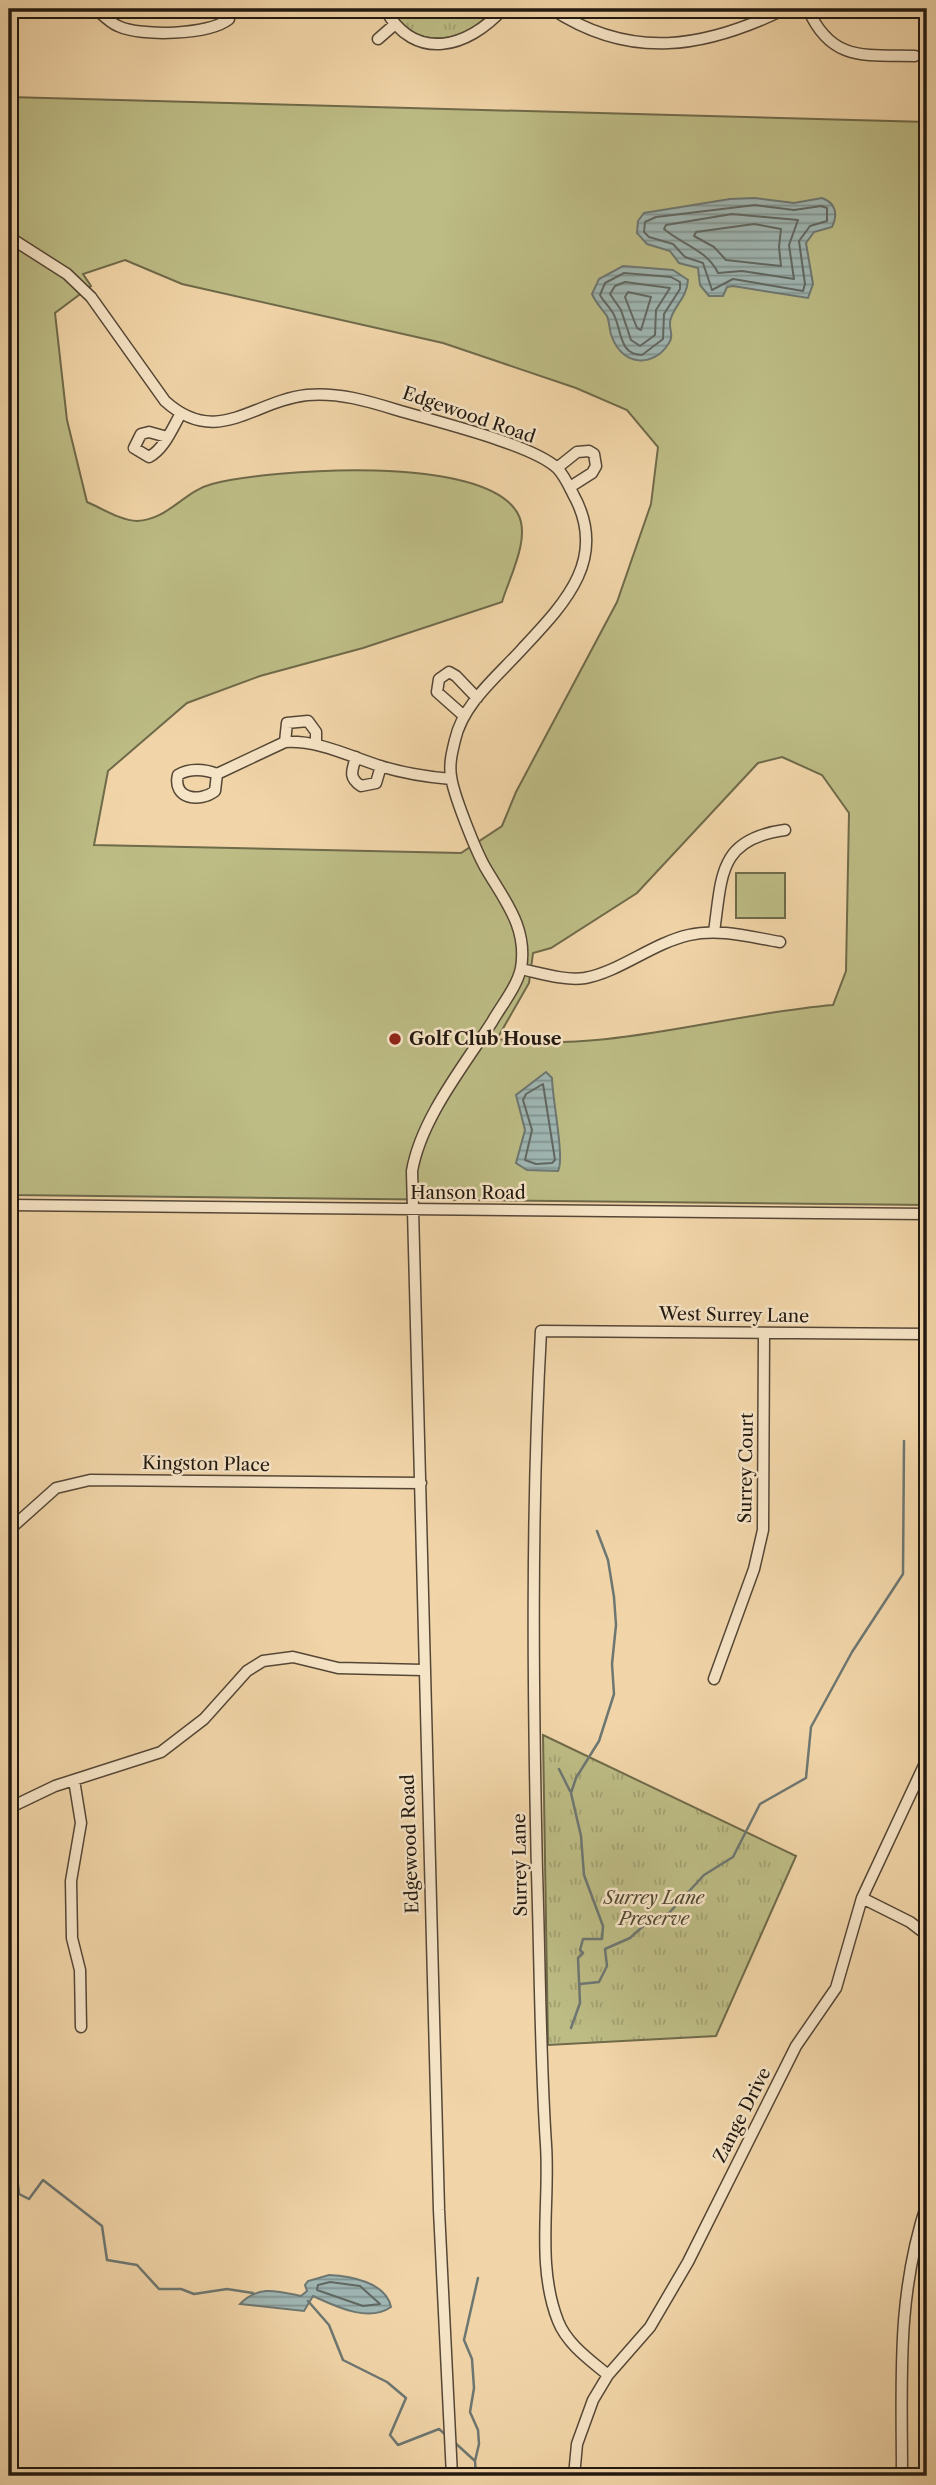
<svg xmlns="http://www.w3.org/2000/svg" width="936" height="2485" font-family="'Libre Caslon Text',serif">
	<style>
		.green { fill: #bdbc85; stroke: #6f6a4a; stroke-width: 2; fill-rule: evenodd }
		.park { fill: url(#park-tufts); stroke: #6f6a4a; stroke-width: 2 }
		.water { fill: url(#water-rules); stroke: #6d7772; stroke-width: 2 }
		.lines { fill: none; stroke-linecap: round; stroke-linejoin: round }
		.shore { stroke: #606762; stroke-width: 2 }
		.stream { stroke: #6d7772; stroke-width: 2.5 }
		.minor-casing { stroke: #554736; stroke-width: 13 }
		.minor { stroke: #f6e4c6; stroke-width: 10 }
		.poi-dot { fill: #8f2418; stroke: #f6e4c6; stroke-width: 2.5 }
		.labels { text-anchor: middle; stroke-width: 5; stroke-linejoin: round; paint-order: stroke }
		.street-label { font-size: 18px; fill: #211810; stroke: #f6e4c6 }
		.poi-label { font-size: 18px; font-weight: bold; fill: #211810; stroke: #f6e4c6; text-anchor: start }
		.park-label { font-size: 18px; font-style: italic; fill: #504933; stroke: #f6e4c6 }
	</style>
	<defs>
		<pattern id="park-tufts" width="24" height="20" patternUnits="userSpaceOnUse" patternTransform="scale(1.75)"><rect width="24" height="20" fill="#bdbc85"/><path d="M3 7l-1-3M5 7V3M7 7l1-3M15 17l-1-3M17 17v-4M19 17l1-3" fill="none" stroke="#a2a172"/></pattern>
		<pattern id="water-rules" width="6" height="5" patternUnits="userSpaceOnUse" patternTransform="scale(1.75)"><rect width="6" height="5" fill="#9fb6b3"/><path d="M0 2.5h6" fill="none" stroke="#819390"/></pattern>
	</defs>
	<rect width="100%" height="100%" fill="#f1d5a8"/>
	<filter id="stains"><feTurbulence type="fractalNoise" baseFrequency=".00286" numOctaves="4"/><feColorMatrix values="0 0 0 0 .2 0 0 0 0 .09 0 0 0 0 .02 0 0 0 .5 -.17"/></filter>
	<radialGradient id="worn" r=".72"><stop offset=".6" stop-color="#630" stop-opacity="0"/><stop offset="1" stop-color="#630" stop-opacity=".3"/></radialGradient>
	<path class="green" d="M9 97 927 122V1205L9 1195ZM125 260 182 284 443 343 576 388 627 410 658 447 651 504 617 602 516 792 502 826 461 853 94 845 108 771 187 703 260 676 363 648 502 602C509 578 531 538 518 514 486 453 271 469 212 484 184 491 168 520 137 521 122 521 101 508 87 502L67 420 55 313 91 286 83 274ZM782 757 822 775 849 813 846 971 833 1005C723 1014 607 1054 497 1039L529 983 533 953 551 948 637 893 758 763Z
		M736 873H785V918H736Z"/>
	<path class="park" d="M392 9H493C467 43 414 53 392 9Z
		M543 1735 796 1856 716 2036 548 2045Z"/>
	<path class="water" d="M755 198 794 203 822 198C836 203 838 214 832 227L814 232 806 243 813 284 808 298 733 286 727 287 723 296H709L700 285 698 268 679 263 670 251 647 244 637 233 638 221 644 213 730 199Z
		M623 266 673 270 688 280C687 297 675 305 671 318 667 328 675 334 669 343 653 369 622 365 612 337 609 331 610 323 607 316 602 309 596 303 592 294L599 279Z
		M546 1072 552 1078C552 1097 565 1159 558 1171L527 1170 516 1163 525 1130 516 1095Z
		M329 2275C350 2276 386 2282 391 2307 368 2323 335 2306 313 2296L304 2311 240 2304C258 2285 277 2291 301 2296L307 2291 305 2285 308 2281Z"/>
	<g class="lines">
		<path class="shore" d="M755 205 794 210 821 206 827 208V221L810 226 799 241 805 284 803 291 733 279 712 290 703 263 685 257 673 244 649 237 644 232 645 222 656 217Z
			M732 214 798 220 789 245 794 279 742 271 718 273C707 250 683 245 664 229L666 225Z
			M754 224 781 229 779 247 781 266 726 260 714 247 694 236 696 232Z
			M624 273 671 277 680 282V289L664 314 663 339 642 355C618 355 622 328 613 313 609 306 603 301 600 295L605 283Z
			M625 282 670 288 656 310 655 335 640 346 631 340 621 310 610 294 615 286Z
			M628 292 651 297 641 330 637 328 625 297Z
			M543 1084 555 1160 552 1163 536 1164 525 1160 532 1130 523 1100 526 1094Z
			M330 2282 360 2286 380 2304 363 2306 317 2290 318 2285Z"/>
		<path class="stream" d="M559 1769 570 1791
			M580 1984 599 1982 607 1966 605 1949 630 1938 650 1920 669 1913 704 1875 733 1857 760 1804 806 1778 811 1727 852 1652 903 1574 904 1441
			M571 2028 580 2003 578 1958 583 1953 580 1950 583 1939H602L603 1926 584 1875 581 1836 571 1793 576 1778 599 1741 614 1694 612 1664 616 1625 614 1597 608 1560 597 1531
			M9 2160H15L19 2194 29 2199 43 2180 102 2226 107 2260 137 2265 159 2289H181L194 2294 227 2289 253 2293
			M308 2301 329 2325 343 2360 387 2382 406 2398 390 2435 398 2445 439 2429 446 2435
			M453 2441 475 2461 476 2476
			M475 2461 479 2444 478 2430 470 2412 474 2388 472 2359 464 2340 478 2278"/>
		<defs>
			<path id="minor" d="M96 9C103 15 109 22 118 26 141 37 209 35 229 19
				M385 9C415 63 468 48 503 9
				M552 9C631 61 705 48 785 9
				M808 9C831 62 865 55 915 56
				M378 39 394 25
				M9 237 67 274 91 297 165 401C217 448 253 401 307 395 338 392 368 401 397 410 434 421 531 444 557 468 564 475 569 486 573 494 609 558 565 603 523 648 499 675 463 703 455 740 452 752 449 764 451 776 453 794 476 851 485 867 504 900 528 927 521 968 517 987 501 1006 492 1022 463 1067 421 1119 412 1171L439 2210 452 2476
				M167 437 149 432 141 434 134 448 149 457C164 449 172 429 180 415
				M557 468 577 452 589 451 594 454 596 466 592 473 570 487
				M464 716 437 692 439 679 449 672 456 676 477 698
				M285 742 287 723 308 721 316 732V744
				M356 757C352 771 348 777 361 786L376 783 381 766
				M217 774 215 791C200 803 172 799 178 775 189 768 205 769 217 774L285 742C318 740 349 756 380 766 403 773 427 777 451 779
				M714 932C722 876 718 839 785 830
				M521 969C540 973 565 981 585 978 619 972 653 943 689 935 719 928 750 937 780 942
				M9 1205 927 1214
				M9 1530 56 1488 90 1480 421 1483
				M714 1679 754 1569 763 1530 764 1333
				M74 1780 81 1823 71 1881 72 1938 80 1970 81 2027
				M9 1808 55 1786 161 1752 204 1719 247 1671 263 1661 293 1657 338 1668 423 1670
				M862 1898 910 1922 927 1935
				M608 2375C590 2360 567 2344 558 2321 536 2265 550 2203 546 2145 540 2054 540 1963 537 1872 533 1692 531 1511 541 1331L927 1334
				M574 2476 577 2444 593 2400 608 2375 650 2327 688 2262 796 2046 836 1988 862 1898 927 1759
				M902 2476C902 2379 896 2297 927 2203"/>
		</defs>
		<use href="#minor" class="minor-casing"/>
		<use href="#minor" class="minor"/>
	</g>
	<circle class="poi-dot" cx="395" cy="1039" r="7"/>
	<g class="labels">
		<g class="street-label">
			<text transform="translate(469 415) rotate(19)" y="6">Edgewood Road</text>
			<text x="468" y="1199">Hanson Road</text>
			<text transform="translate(734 1315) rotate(1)" y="6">West Surrey Lane</text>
			<text transform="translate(206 1464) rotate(1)" y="6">Kingston Place</text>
			<text transform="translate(746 1468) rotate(-89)" y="6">Surrey Court</text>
			<text transform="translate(410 1844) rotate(-92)" y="6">Edgewood Road</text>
			<text transform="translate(520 1865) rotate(-91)" y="6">Surrey Lane</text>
			<text transform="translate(742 2115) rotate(-63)" y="6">Zange Drive</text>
		</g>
		<g class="poi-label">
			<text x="409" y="1045">Golf Club House</text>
		</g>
		<g class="park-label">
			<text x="654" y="1904">Surrey Lane<tspan x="654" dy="21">Preserve</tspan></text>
		</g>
	</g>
	<rect width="936" height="2485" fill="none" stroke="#f1d5a8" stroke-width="35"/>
	<rect x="10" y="10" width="915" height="2464" fill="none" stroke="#211810" stroke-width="3.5"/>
	<rect x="18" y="18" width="901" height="2450" fill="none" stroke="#211810" stroke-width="2"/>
	<rect width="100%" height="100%" filter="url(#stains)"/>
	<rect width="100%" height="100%" fill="url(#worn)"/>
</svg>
